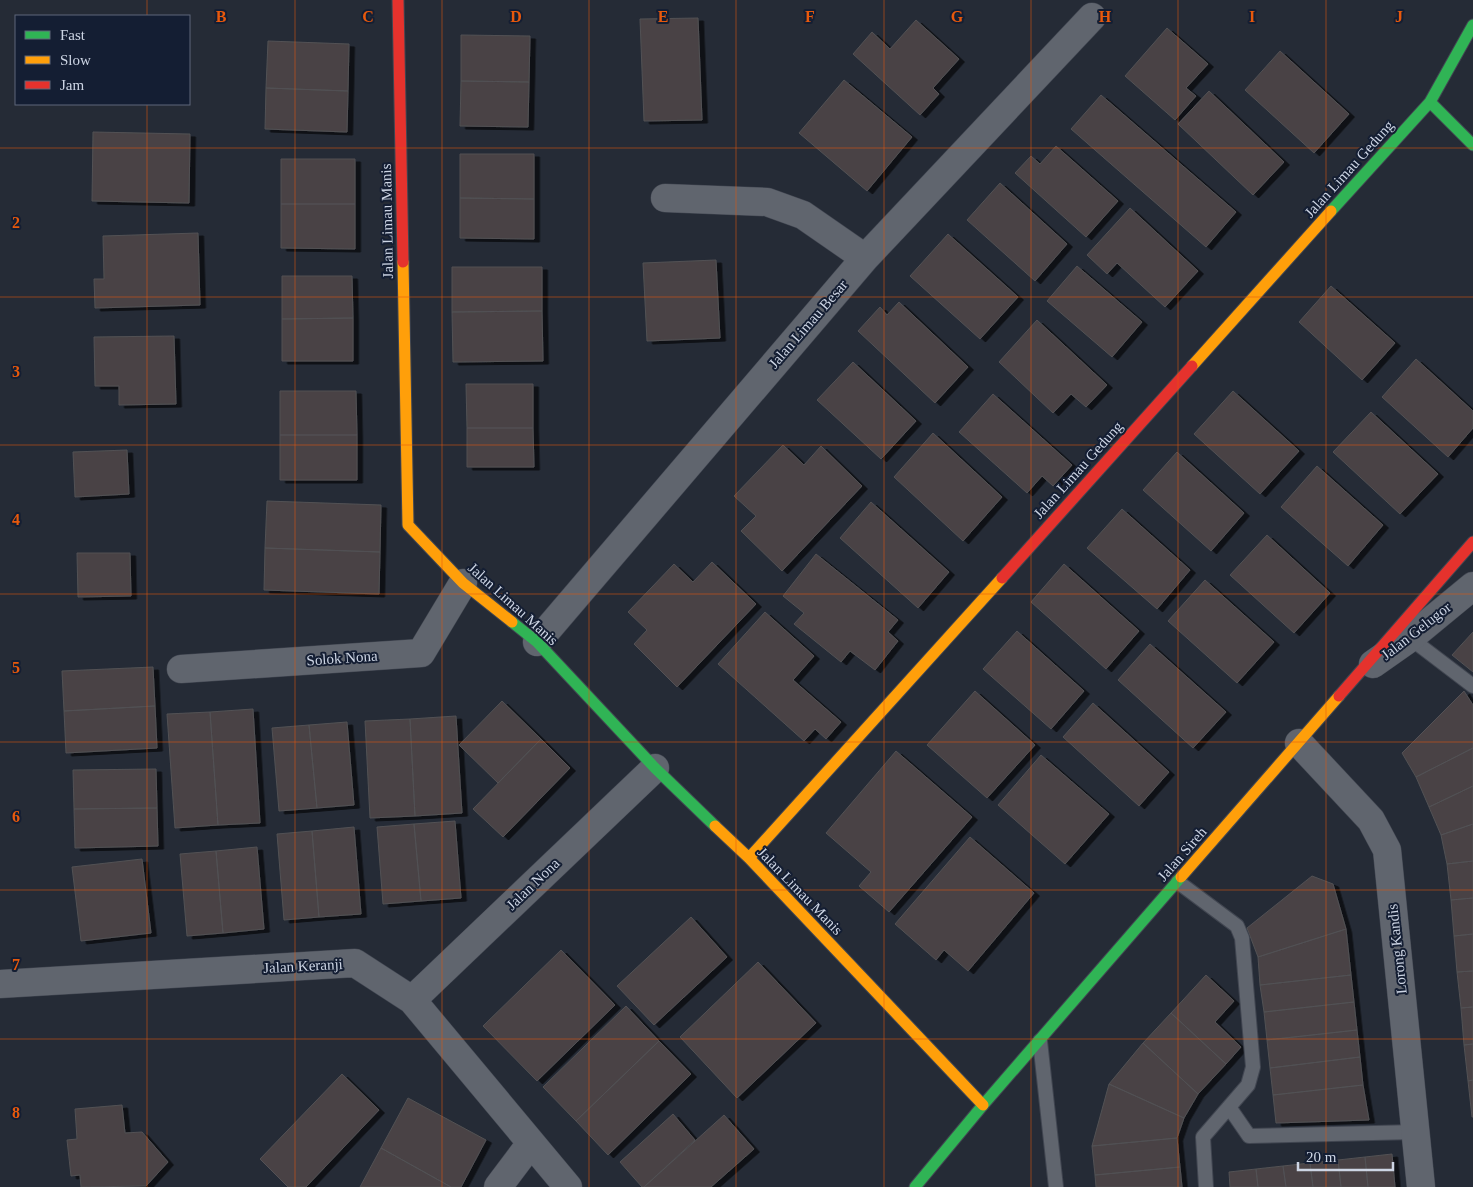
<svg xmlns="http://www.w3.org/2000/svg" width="1473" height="1187" font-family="Georgia,serif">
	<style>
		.building { fill: #484345; stroke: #525154; filter: url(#shadow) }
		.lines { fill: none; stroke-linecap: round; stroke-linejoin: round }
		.lane-casing { stroke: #414651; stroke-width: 16 }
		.street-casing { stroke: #414651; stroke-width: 29 }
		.fast-casing { stroke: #414651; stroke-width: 13 }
		.slow-casing { stroke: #414651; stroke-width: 13 }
		.jam-casing { stroke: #414651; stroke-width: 13 }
		.lane { stroke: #60656e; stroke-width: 14 }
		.street { stroke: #60656e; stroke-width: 28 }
		.fast { stroke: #30b455; stroke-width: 11 }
		.slow { stroke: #ff9f0a; stroke-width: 11 }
		.jam { stroke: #e5322d; stroke-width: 11 }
		.grid { fill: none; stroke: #e8590c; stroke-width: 1; stroke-opacity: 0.55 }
		.labels { text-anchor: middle; stroke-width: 4; stroke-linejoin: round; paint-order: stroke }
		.street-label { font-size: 15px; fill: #cdd5e4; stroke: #141e33 }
		.grid-label { font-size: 16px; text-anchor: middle; font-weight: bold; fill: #e8590c; stroke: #141e33; stroke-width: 4; stroke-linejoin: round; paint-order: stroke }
	</style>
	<defs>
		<filter id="shadow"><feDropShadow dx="5.5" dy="3" stdDeviation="0" flood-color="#0009"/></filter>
	</defs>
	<rect width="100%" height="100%" fill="#252b36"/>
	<path class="building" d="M698 18 702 120 644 121 640 19Z
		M916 20 959 59 933 88 939 94 920 115 853 54 872 32 890 49Z
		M1167 28 1208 64 1186 88 1196 96 1175 120 1125 76Z
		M461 35 530 36 529 82 461 81Z
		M268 41 349 44 348 91 266 88Z
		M1280 51 1349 114 1314 153 1245 90Z
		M844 80 912 137 867 191 799 133Z
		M461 81 529 82 528 127 460 126Z
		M266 88 348 91 347 132 265 129Z
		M1209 91 1284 162 1253 195 1178 124Z
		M1101 95 1236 212 1206 247 1071 129Z
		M93 132 190 134 189 203 92 201Z
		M1056 146 1118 201 1086 237 1015 173 1031 156 1040 164Z
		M460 154H534V199L460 198Z
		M281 159H355V204H281Z
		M1000 183 1067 244 1035 281 967 220Z
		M460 198 534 199V239L460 238Z
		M281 204H355V249L281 248Z
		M1130 208 1198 271 1165 307 1117 263 1107 274 1087 255Z
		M198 233 200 305 95 308 94 279H104L103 236Z
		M948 234 1018 297 980 339 910 276Z
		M716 260 720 338 647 341 643 263Z
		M1077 266 1142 322 1112 357 1047 301Z
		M452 267H542V311L452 312Z
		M282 276H352L353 318 282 319Z
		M1331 286 1395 343 1362 380 1299 322Z
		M899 302 968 367 935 403 858 331 880 307 887 315Z
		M542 311 543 361 453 362 452 312Z
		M353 318V361H282V319Z
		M1037 320 1107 385 1086 407 1071 394 1053 413 999 362Z
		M174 336 176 404 119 405V386H95L94 337Z
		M1416 359 1473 411V428L1448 457 1382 397Z
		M853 362 916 421 881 459 817 400Z
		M466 384H533V428H467Z
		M280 391H356L357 435H280Z
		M1233 391 1299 451 1260 494 1194 434Z
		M993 394 1072 465 1053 486 1042 476 1027 493 959 432Z
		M1371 412 1438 474 1400 514 1333 452Z
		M467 428H533L534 467H467Z
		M933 433 1002 497 963 541 894 477Z
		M280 435H357V480H280Z
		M783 445 804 465 821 446 862 486 782 571 741 531 756 516 734 496Z
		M127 450 129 494 75 497 73 452Z
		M1177 452 1244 513 1211 551 1143 490Z
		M1317 466 1383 525 1348 566 1281 507Z
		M267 501 381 505 380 552 265 548Z
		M871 502 949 572 918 608 840 538Z
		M1122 509 1190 570 1157 609 1087 548Z
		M1267 535 1330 593 1294 633 1230 575Z
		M265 548 380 552 379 594 264 590Z
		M77 553H130L131 596 78 597Z
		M816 554 898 620 888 632 898 641 875 670 850 651 841 662 794 624 804 613 783 596Z
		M712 562 756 604 677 687 634 644 647 630 628 612 674 564 693 582Z
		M1064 564 1139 631 1106 669 1031 602Z
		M1205 580 1274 642 1237 683 1168 621Z
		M765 612 814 656 793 680 841 722 826 739 815 729 804 741 718 664Z
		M1017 631 1084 691 1051 729 983 669Z
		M1473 632V672L1452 655Z
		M1150 644 1226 712 1193 748 1118 680Z
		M153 667 155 706 64 711 62 671Z
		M975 691 1035 745 987 798 927 745Z
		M1464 691 1473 705V748L1416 777 1402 753Z
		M502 701 541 739 498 783 459 745Z
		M1093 703 1169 772 1139 806 1063 737Z
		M155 706 157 748 66 753 64 711Z
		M253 709 260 823 218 825 210 712Z
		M210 712 218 825 175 828 167 714Z
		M456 716 462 813 415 816 410 719Z
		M410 719 415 816 370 818 365 721Z
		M347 722 354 805 317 808 309 725Z
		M309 725 317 808 279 811 272 728Z
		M541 739 570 768 503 837 473 809Z
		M1473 748V786L1429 807 1416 777Z
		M896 751 972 817 889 912 859 886 871 872 826 833Z
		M1041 755 1109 814 1065 864 998 805Z
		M156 769 157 808 74 809 73 770Z
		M1473 786V824L1441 835 1429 807Z
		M157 808 158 846 75 848 74 809Z
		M455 821 461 898 421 901 414 824Z
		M414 824 421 901 383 904 377 827Z
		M1473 824V861L1447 864 1441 835Z
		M354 827 361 914 319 917 312 831Z
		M312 831 319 917 284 920 277 834Z
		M970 837 1034 893 968 971 944 950 936 960 895 924Z
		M257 847 264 929 223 933 216 851Z
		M216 851 223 933 187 936 180 854Z
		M142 859 151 933 81 941 72 867Z
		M1473 861V898L1451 900 1447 864Z
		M1312 876 1333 884 1346 929 1258 957 1247 928Z
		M1473 898V934L1454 936 1451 900Z
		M691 917 727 957 654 1025 617 986Z
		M1346 929 1351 975 1260 985 1258 957Z
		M1473 934V971L1457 972 1454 936Z
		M561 950 615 1005 537 1081 483 1026Z
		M758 962 816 1023 737 1098 680 1037Z
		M1473 971V1007L1461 1008 1457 972Z
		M1206 975 1234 1001 1215 1022 1241 1047 1226 1064 1171 1013Z
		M1351 975 1354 1002 1264 1012 1260 985Z
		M1354 1002 1357 1030 1267 1040 1264 1012Z
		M626 1006 659 1041 576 1121 543 1087Z
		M1473 1007V1044L1464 1045 1461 1008Z
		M1171 1013 1226 1064 1198 1094 1143 1043Z
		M1357 1030 1360 1057 1270 1068 1267 1040Z
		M659 1041 691 1074 608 1155 576 1121Z
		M1143 1043 1198 1094 1184 1118 1109 1084Z
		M1473 1044V1080L1468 1081 1464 1045Z
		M1360 1057 1363 1085 1273 1095 1270 1068Z
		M342 1074 379 1110 306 1187H288L260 1159Z
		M1473 1080V1117H1472L1468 1081Z
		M1109 1084 1184 1118 1177 1138 1092 1146Z
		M1363 1085 1369 1120 1276 1123 1273 1095Z
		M408 1098 486 1140 461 1187H451L381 1148Z
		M122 1105 125 1133 142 1132 168 1162 146 1186 81 1187 80 1175 71 1176 67 1140 77 1139 75 1109Z
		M673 1114 695 1140 644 1187H642L620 1162Z
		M724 1115 754 1149 711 1187H644Z
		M1177 1138 1180 1167 1095 1175 1092 1146Z
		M381 1148 451 1187H360Z
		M1392 1154 1395 1187H1368L1365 1157Z
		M1365 1157 1368 1187H1341L1338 1160Z
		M1338 1160 1341 1187H1313L1310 1163Z
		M1310 1163 1313 1187H1286L1283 1166Z
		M1283 1166 1286 1187H1258L1256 1169Z
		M1180 1167 1182 1187H1096L1095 1175Z
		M1256 1169 1258 1187H1230L1229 1172Z"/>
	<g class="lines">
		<defs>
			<path id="lane" d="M1410 638 1473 686
				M1178 882 1237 926 1242 938 1253 1067 1248 1085 1203 1137 1206 1187
				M1040 1041 1056 1187
				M1229 1107 1249 1136 1415 1132"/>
			<path id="street" d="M665 198 767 202 803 215 865 258
				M537 642 865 258 1092 17
				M1373 664 1410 638 1473 586
				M181 669 421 653 463 583
				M1299 743 1371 820 1387 850 1421 1187
				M0 984 355 963 412 1000 568 1187
				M412 1000 655 768
				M498 1187 531 1143"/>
			<path id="fast" d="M1430 102 1473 145
				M1331 211 1430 102 1473 25
				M512 622 537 642 655 768 715 826
				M915 1187 983 1105 1181 877"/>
			<path id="slow" d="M403 262 408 525 463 583 512 622
				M1192 366 1331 211
				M715 826 749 858 983 1105
				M749 858 1002 578
				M1181 877 1339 696"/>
			<path id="jam" d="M398 0 403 262
				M1002 578 1192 366
				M1339 696 1473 542"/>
		</defs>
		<use href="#lane" class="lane-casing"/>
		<use href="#street" class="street-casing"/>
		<use href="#fast" class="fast-casing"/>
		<use href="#slow" class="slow-casing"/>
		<use href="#jam" class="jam-casing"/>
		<use href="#lane" class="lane"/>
		<use href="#street" class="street"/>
		<use href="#fast" class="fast"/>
		<use href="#slow" class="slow"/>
		<use href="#jam" class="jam"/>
	</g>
	<path class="grid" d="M147 0V16M295 0V1187M442 0V1187M589 0V1187M736 0V1187M884 0V1187M1031 0V1187M1178 0V1187M1326 0V1187M147 104V1187M0 148H1473M0 297H1473M0 445H1473M0 594H1473M0 742H1473M0 890H1473M0 1039H1473"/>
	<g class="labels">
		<g class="street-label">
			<text transform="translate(1349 169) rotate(-48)" y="5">Jalan Limau Gedung</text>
			<text transform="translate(387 221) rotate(-91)" y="5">Jalan Limau Manis</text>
			<text transform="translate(808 324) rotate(-49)" y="5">Jalan Limau Besar</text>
			<text transform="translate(1078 470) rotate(-48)" y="5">Jalan Limau Gedung</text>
			<text transform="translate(513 604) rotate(42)" y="5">Jalan Limau Manis</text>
			<text transform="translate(1416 631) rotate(-38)" y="5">Jalan Gelugor</text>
			<text transform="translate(342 658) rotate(-4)" y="5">Solok Nona</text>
			<text transform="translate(1182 854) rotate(-49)" y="5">Jalan Sireh</text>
			<text transform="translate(533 884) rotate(-44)" y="5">Jalan Nona</text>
			<text transform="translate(800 891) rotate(46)" y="5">Jalan Limau Manis</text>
			<text transform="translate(1397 949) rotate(-96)" y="5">Lorong Kandis</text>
			<text transform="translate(303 966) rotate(-3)" y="5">Jalan Keranji</text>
		</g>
	</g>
	<g class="grid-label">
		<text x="221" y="22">B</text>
		<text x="368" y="22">C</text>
		<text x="516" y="22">D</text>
		<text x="663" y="22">E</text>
		<text x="810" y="22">F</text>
		<text x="957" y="22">G</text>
		<text x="1105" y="22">H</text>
		<text x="1252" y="22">I</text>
		<text x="1399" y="22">J</text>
		<text x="16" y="228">2</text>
		<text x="16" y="377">3</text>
		<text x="16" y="525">4</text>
		<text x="16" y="673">5</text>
		<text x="16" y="822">6</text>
		<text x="16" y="970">7</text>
		<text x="16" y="1118">8</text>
	</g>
	<rect x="15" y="15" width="175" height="90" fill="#141e33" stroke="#5e677a"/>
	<rect x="25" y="31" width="25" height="8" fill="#30b455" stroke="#5e677a"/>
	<text x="60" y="40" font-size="15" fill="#cdd5e4">Fast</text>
	<rect x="25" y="56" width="25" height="8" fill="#ff9f0a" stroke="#5e677a"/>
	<text x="60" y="65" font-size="15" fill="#cdd5e4">Slow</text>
	<rect x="25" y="81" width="25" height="8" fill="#e5322d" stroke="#5e677a"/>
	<text x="60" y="90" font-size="15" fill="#cdd5e4">Jam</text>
	<path d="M1298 1162v8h95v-8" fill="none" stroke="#cdd5e4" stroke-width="2.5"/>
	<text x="1306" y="1162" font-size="15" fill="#cdd5e4" stroke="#141e33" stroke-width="4" paint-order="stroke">20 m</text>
</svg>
